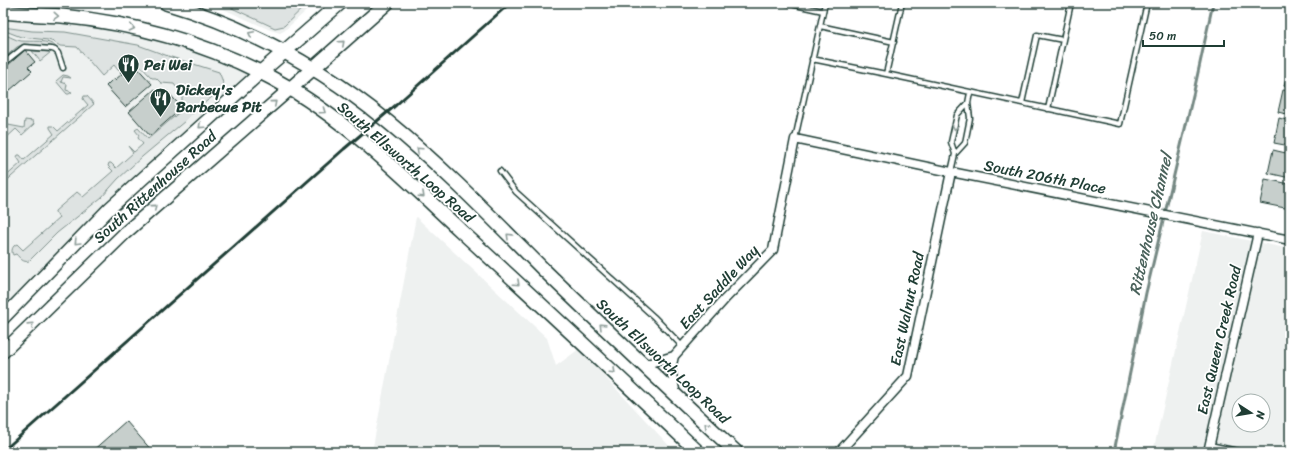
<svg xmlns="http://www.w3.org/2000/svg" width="1293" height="455" font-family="Sriracha,sans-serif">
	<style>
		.built { fill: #eef1f0; fill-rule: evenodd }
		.green { fill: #dee3e2; stroke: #7e908b }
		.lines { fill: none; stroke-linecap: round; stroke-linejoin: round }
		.stream { stroke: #758883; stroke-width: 3 }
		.building { fill: #c7cfcc; stroke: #1f3d34 }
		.service-casing { stroke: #1f3d34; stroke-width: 7 }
		.minor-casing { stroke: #1f3d34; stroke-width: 11 }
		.secondary-casing { stroke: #1f3d34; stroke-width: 15 }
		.primary-casing { stroke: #1f3d34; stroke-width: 16 }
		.service { stroke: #fff; stroke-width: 4 }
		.minor { stroke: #fff; stroke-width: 8 }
		.secondary { stroke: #fff; stroke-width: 12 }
		.primary { stroke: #fff; stroke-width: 13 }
		.rail { stroke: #1f3d34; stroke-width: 3 }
		.oneway { stroke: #8f9e9a }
		.labels { text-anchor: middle; stroke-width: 3.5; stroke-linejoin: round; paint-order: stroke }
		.poi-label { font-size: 15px; font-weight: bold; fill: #1f3d34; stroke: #fff; text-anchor: start }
		.street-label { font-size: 15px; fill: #1f3d34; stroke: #fff }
		.water-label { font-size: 16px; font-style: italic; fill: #4a625b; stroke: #fff }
	</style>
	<rect width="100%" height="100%" fill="#fff"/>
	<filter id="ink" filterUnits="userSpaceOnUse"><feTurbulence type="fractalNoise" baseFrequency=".025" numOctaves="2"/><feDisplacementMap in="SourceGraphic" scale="8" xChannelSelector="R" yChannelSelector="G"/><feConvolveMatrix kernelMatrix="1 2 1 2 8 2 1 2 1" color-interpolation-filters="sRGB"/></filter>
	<g filter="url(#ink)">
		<path class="built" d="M205 3H315L284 31 280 33 270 30 221 8Z
			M3 12 116 24 261 72 3 318Z
			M416 217 547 338 556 366 579 349 675 452H372Z
			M1203 231 1290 249V452H1153ZM1239 401H1263V425H1239Z"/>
		<path class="green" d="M221 3H308L284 26 275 28Z
			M3 27 32 31 65 32 138 45 168 56 219 72C221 78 225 82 221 90L198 108 185 121 143 156 118 179 102 197 57 233 29 261C23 263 20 258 16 254L13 255C11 251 12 246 17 244L23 250 59 218 55 212V211L77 192 83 197 113 171 108 166 109 163H111L116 168 133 153 128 146 134 152 143 144 138 138 139 135 135 130 138 128 148 139 182 110V95L174 84 161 83 156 78H152L134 59H133L118 70 114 65 102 76 77 47 60 46 54 42 48 40 21 37 3 30Z
			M3 34C9 36 15 40 21 41 31 42 49 39 56 47L24 44 17 47 3 59Z
			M32 51 51 52 40 61Z
			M63 75 68 76 71 78 63 77 61 82 67 84 66 90 72 92 69 94H67L56 81Z
			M84 96H87L94 104 3 184V179L21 163 17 157 18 155H20L24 160 54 134 50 128V126H53L58 131 88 105 83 99Z
			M25 120 33 121 34 124 22 135 16 129 3 141V124L24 128Z"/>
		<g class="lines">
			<path class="stream" d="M1114 452 1146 293 1194 91 1213 3"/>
		</g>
		<path class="building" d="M25 50 35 62 28 67 32 71 9 91 3 84V62L7 66Z
			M131 63 132 64 133 63 152 84 125 107 106 86 114 78 115 80 122 74 120 72Z
			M1289 63H1290V87L1284 86Z
			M155 89 161 96 167 91 182 108 150 136 129 112Z
			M1283 90 1290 91V115L1278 112Z
			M1279 118 1290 121V146L1274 143Z
			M1273 150 1290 154V178L1268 173Z
			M1265 179 1290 184V209L1260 203Z
			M126 421 153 452H91Z"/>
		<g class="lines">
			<defs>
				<path id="service" d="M786 3 823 11
					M902 3 886 74 1120 124 1147 3
					M820 26 894 42
					M812 59 886 74
					M4 63 24 47 52 49 55 50 58 53 63 68
					M1022 103 1037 35 1063 40
					M1048 109 1071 3
					M795 139 825 3
					M955 154 965 143 970 118 968 103 970 93
					M500 171 516 192 654 317 682 346
					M951 172 955 154 951 142 957 115 968 103
					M1210 445 1242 452"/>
				<path id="minor" d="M643 365 674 356
					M676 395 671 369 674 356 725 299 773 250 795 139 951 172 1290 240
					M839 452 908 376 951 172
					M1208 452 1258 233"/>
				<path id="secondary" d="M3 318 110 208 261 72
					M3 352 125 233 291 88"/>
				<path id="primary" d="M166 3C248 27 322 68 388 122 443 167 493 219 543 269 607 331 671 391 736 452
					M3 12C23 14 43 15 62 16 131 23 201 42 262 73 338 111 400 174 461 231 541 304 620 378 698 452
					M261 72 340 3
					M291 88 387 3"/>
			</defs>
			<use href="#service" class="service-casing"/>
			<use href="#minor" class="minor-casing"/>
			<use href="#secondary" class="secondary-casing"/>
			<use href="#primary" class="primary-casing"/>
			<use href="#service" class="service"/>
			<use href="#minor" class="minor"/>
			<use href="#secondary" class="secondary"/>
			<use href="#primary" class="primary"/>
			<path class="rail" d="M3 451 344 149 396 105 510 3"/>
		</g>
		<defs><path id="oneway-chevron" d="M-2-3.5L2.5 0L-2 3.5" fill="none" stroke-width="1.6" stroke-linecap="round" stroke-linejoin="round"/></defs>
		<g class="oneway">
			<use href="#oneway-chevron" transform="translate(56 16) rotate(4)"/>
			<use href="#oneway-chevron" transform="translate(132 28) rotate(12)"/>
			<use href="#oneway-chevron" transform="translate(251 34) rotate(-154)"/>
			<use href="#oneway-chevron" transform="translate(342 43) rotate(-42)"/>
			<use href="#oneway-chevron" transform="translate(274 103) rotate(-41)"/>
			<use href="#oneway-chevron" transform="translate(323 111) rotate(35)"/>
			<use href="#oneway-chevron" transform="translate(201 126) rotate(138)"/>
			<use href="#oneway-chevron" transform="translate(955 127) rotate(102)"/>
			<use href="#oneway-chevron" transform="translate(419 150) rotate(-137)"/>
			<use href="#oneway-chevron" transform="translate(422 195) rotate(43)"/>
			<use href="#oneway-chevron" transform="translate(154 207) rotate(-41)"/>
			<use href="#oneway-chevron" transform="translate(509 236) rotate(-136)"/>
			<use href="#oneway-chevron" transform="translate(77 242) rotate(134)"/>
			<use href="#oneway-chevron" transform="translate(517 283) rotate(43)"/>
			<use href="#oneway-chevron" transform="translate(31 325) rotate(-44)"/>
			<use href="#oneway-chevron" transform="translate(602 326) rotate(-136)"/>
			<use href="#oneway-chevron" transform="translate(613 371) rotate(43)"/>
			<use href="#oneway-chevron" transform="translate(707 425) rotate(-136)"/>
		</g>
	</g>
	<defs>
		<symbol id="restaurant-pin" viewBox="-11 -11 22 30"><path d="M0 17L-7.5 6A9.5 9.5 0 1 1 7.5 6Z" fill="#1f3d34" stroke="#fff"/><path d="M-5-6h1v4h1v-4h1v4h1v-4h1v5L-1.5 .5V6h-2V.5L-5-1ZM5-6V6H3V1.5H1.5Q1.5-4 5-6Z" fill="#fff"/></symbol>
	</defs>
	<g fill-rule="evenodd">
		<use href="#restaurant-pin" x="116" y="52" width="25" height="34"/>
		<use href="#restaurant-pin" x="148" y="86" width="25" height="34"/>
	</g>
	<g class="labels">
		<g class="poi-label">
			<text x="144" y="70">Pei Wei</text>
			<text x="176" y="95">Dickey's<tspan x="176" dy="17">Barbecue Pit</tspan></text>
		</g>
		<g class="street-label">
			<text transform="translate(406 162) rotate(41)" y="5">South Ellsworth Loop Road</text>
			<text transform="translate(1045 177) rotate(11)" y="5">South 206th Place</text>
			<text transform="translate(155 187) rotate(-42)" y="5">South Rittenhouse Road</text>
			<text transform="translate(719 287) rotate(-47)" y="5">East Saddle Way</text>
			<text transform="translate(907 309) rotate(-78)" y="5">East Walnut Road</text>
			<text transform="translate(1219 340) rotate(-77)" y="5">East Queen Creek Road</text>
			<text transform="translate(663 361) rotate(43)" y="5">South Ellsworth Loop Road</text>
		</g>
		<g class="water-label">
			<text transform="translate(1150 224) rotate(-77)" y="6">Rittenhouse Channel</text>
		</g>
	</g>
	<rect width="1293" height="455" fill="none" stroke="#fff" stroke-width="16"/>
	<rect x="8" y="8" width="1277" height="439" fill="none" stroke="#1f3d34" stroke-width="1.5" filter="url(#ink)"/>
	<g transform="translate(1251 413) rotate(102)"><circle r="19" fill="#ffffff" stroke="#a5b1ae"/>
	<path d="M0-3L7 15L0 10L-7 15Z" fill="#1f3d34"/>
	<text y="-6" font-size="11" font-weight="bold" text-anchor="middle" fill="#1f3d34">N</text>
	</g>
	<path d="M1143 40v6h81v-6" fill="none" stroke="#1f3d34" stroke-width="2"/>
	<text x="1149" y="40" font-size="12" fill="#1f3d34" stroke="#ffffff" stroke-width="3" paint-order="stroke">50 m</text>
</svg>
